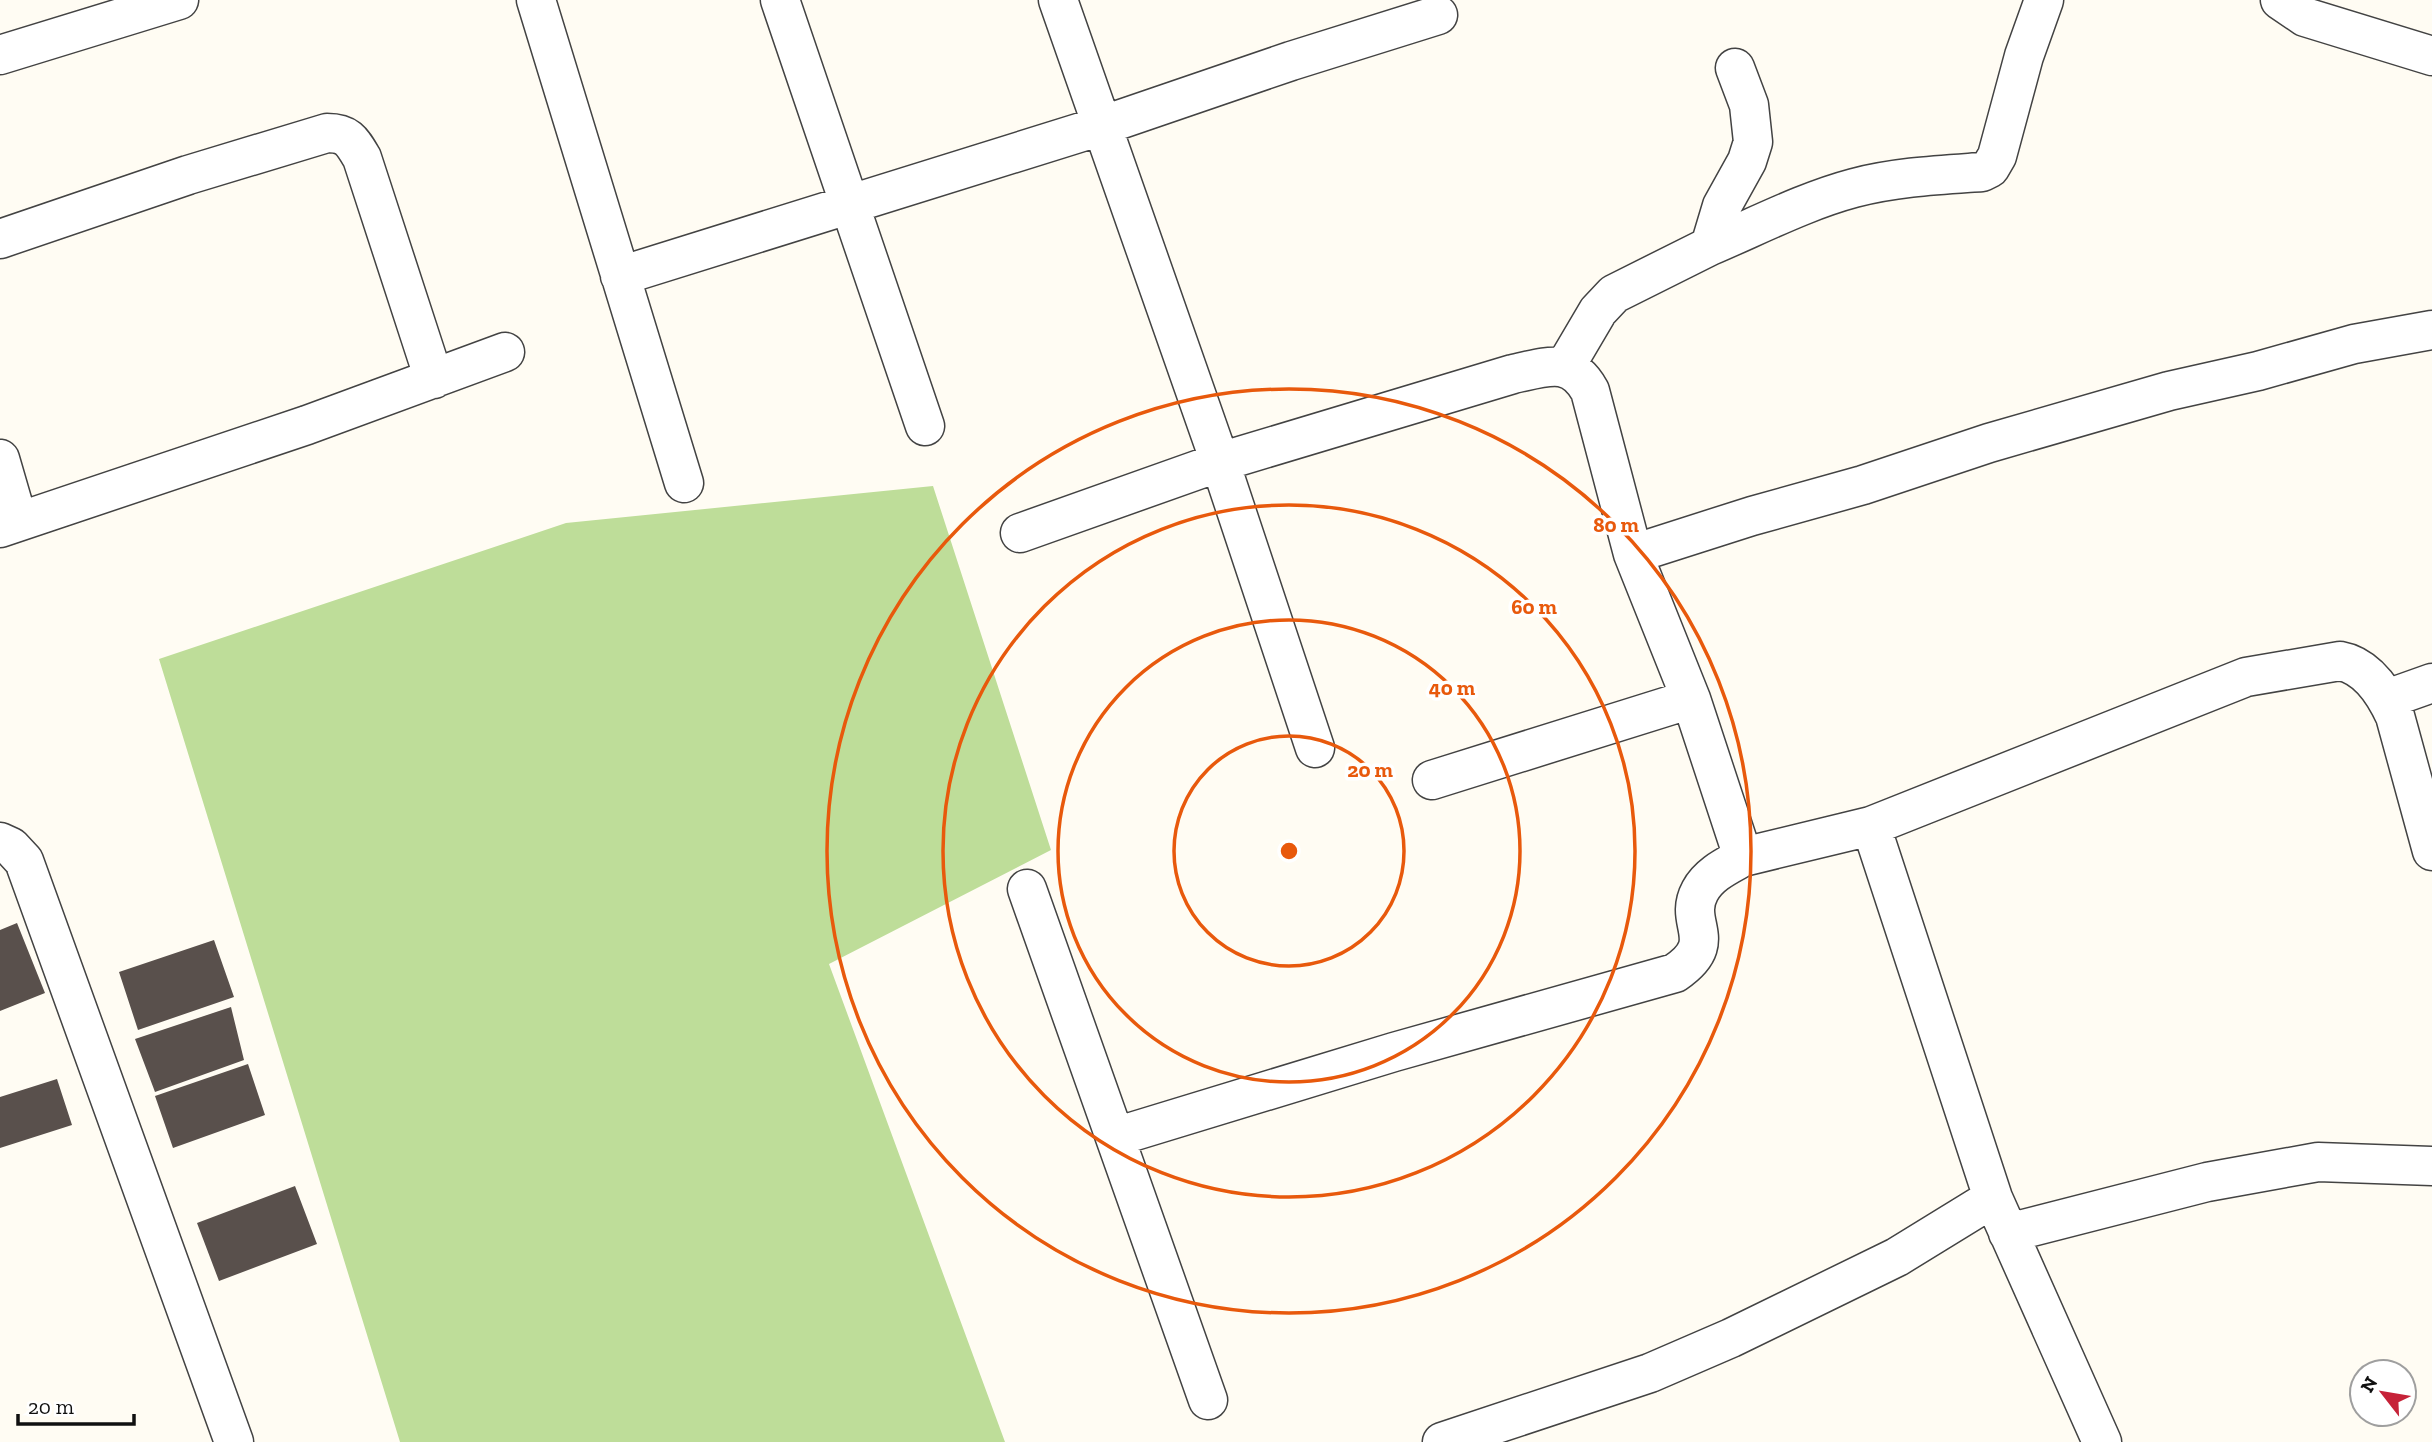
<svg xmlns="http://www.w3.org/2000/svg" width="2432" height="1442" font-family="'Zilla Slab',serif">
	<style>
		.forest { fill: #bedd99 }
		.building { fill: #59504c }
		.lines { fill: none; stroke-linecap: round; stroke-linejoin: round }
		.minor-casing { stroke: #434343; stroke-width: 41 }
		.minor { stroke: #fff; stroke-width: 38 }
		.ring { fill: none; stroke: #e8590c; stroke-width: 3.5 }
		.centre { fill: #e8590c; stroke: #fff; stroke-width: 3.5 }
		.ring-label { font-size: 21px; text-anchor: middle; font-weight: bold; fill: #e8590c; stroke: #fff; stroke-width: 7; stroke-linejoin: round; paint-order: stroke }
	</style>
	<rect width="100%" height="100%" fill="#fffcf3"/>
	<path class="forest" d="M933 486 1051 850 829 964 1005 1442H400L159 659 566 523Z"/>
	<path class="building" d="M17 923 45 993 0 1011V930Z
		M214 940 234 997 138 1030 119 972Z
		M231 1007 244 1060 155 1092 135 1039Z
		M248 1064 265 1115 173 1148 155 1096Z
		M57 1079 72 1125 0 1148V1097Z
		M295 1186 317 1244 219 1281 197 1223Z"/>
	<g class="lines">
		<defs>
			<path id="minor" d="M536 0 684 483
				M780 0 925 426
				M1058 0 1220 462 1513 374C1546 367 1571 356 1590 391L1633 554 1691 699 1743 857 1871 826 2246 677 2340 661C2367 666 2384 692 2395 716L2432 851
				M2280 0 2305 17 2432 56
				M0 55 179 0
				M0 239 188 175 327 133C348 133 352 141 362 158L434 379
				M1710 246C1757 226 1805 201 1854 188 1896 177 1939 175 1982 172L1990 168 1997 156 2024 56 2044 0
				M620 276 1101 126 1291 61 1438 15
				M1565 367 1598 311 1614 294 1710 246 1722 206 1747 161 1753 142 1749 105 1735 68
				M0 459 18 521
				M0 528 307 425 505 352
				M1020 533 1220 462 1315 748
				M1633 554 1752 516 1863 485 1989 443 2169 391 2258 371 2354 344 2432 330
				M2387 699 2432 683
				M1432 780 1691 699
				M1871 826 1993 1198 2102 1442
				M0 842 11 847 24 861 234 1442
				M1027 889 1208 1400
				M1115 1137 1394 1052 1675 973C1722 941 1682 924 1700 891 1709 874 1727 866 1743 857
				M2008 1233 2207 1182 2318 1162 2432 1166
				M1442 1442 1650 1373 1731 1338 1897 1257 1993 1198"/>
		</defs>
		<use href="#minor" class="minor-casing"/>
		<use href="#minor" class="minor"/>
	</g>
	<g class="ring">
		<circle cx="1289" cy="851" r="115"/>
		<circle cx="1289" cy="851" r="231"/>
		<circle cx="1289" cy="851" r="346"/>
		<circle cx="1289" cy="851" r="462"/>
	</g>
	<circle cx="1289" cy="851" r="10" class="centre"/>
	<g class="ring-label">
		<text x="1616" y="532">80 m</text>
		<text x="1534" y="614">60 m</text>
		<text x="1452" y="695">40 m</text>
		<text x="1370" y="777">20 m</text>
	</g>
	<g transform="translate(2383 1393) rotate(301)"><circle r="33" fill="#ffffff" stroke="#9f9f9f" stroke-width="2"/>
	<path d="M0-5L12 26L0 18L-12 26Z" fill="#c62238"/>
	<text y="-10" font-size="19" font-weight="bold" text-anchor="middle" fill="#101010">N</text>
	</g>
	<path d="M18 1414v10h116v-10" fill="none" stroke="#101010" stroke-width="3.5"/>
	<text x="28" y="1414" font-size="21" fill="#101010" stroke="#ffffff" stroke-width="5" paint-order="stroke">20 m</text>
</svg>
